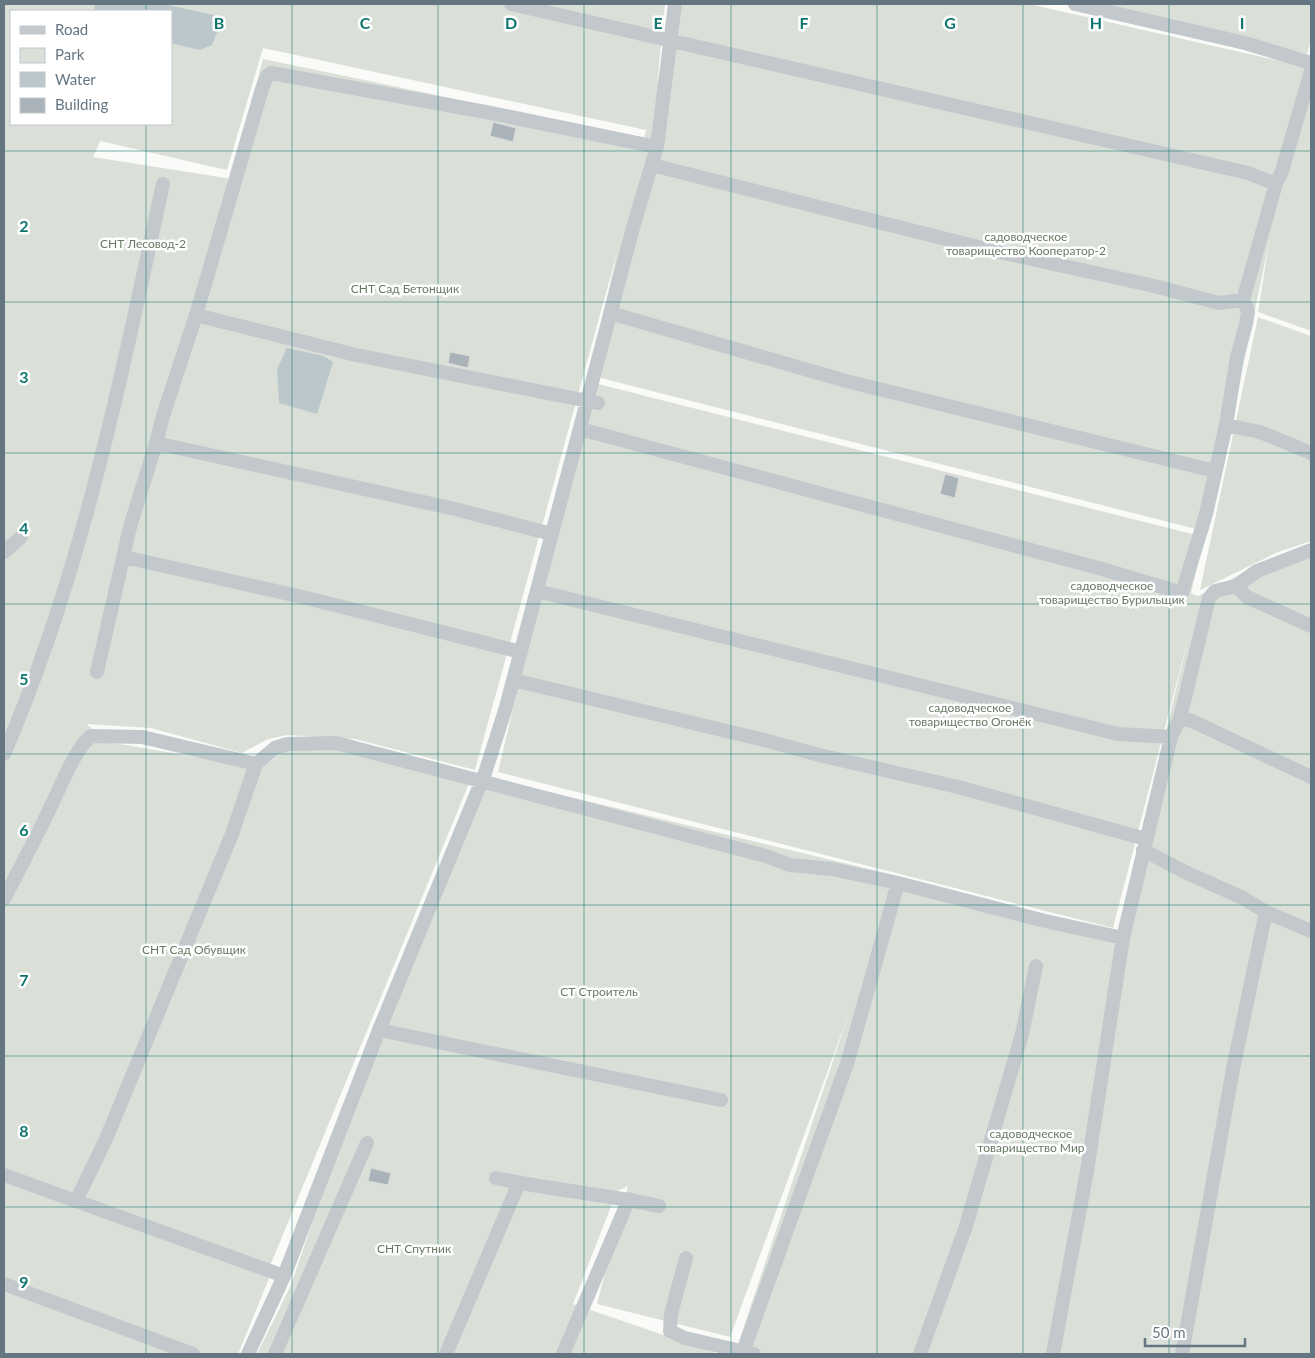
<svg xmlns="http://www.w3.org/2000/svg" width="1315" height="1358" font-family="Lato,sans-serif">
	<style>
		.green { fill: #dadfd7; fill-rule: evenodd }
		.water { fill: #bbc7cb }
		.building { fill: #aab3b9; stroke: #dcdcda }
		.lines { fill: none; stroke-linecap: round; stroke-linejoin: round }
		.minor { stroke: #c3c8cc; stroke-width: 14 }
		.grid { fill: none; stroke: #0f766e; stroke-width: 1; stroke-opacity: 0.55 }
		.labels { text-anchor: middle; stroke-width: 5; stroke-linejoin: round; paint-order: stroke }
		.park-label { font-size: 12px; fill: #687a64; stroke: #fff }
		.grid-label { font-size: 16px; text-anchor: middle; font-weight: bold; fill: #0f766e; stroke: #fff; stroke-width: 5; stroke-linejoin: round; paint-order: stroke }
	</style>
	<rect width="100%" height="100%" fill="#fafaf8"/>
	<path class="green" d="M4 4H665L657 85 676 4H1029L1306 67 1274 215 1311 93V331L1258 312 1269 243 1208 532 589 375 618 249 475 770 355 739 287 735 268 739 242 753 151 728 87 724 102 741 262 768 286 749 327 746 470 781 270 1266 4 1169ZM11 11H171V124H11ZM263 48 646 130V131L644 138 263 59 232 179 93 157 100 141 227 170Z
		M1089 4H1311V40L1307 54Z
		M1258 317 1311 336V541L1278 552 1200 590Z
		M598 384 1204 537 1191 593 1198 596 1271 559 1311 552V1354H767L737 1347 849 1013 730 1337 597 1304 628 1186 617 1191 573 1304 719 1354H257L291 1285 345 1126 487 777 898 876 895 886 1115 943 1190 631 1113 928 498 772 577 439Z
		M4 1180 270 1276 238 1354H4Z"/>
	<path class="water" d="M95 4H163L214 15 219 20 218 30 212 45 200 50 171 43V11H94Z
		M287 348 323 356 333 362 317 414 279 403 277 369Z"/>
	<path class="building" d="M493 122 516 128 513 142 490 136Z
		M450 352 470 356 468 368 448 363Z
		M945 474 959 478 955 498 940 494Z
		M371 1168 391 1173 388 1185 368 1181Z"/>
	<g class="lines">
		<path class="minor" d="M511 4 1248 173 1276 184
			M1075 4 1245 43 1311 63
			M652 165 986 249 1150 285 1219 303 1243 300
			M610 313 846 381 1215 471
			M196 315 356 355 598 403
			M1226 425 1260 432 1311 453
			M580 429 1102 569 1182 593 1206 514 1226 425 1237 357 1246 324 1248 311 1243 300 1276 184 1282 171 1311 71
			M156 443 455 509 552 534
			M4 552 21 537
			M124 557 311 599 521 652
			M1236 586 1247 597 1311 626
			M537 591 1118 734 1171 737
			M97 672 130 527 156 443 163 416 196 315 262 89 267 76 271 73 491 113 657 147
			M513 680 764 740 823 756 962 788 1146 839
			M1180 718 1192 721 1311 777
			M4 754C83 572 121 376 163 184
			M1143 850 1185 872 1243 898 1266 912 1311 931
			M4 899C20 868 36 838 51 806 60 788 76 747 91 736L142 737 256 764
			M379 1030 721 1100
			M4 1175 284 1276
			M496 1178C550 1190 605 1194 659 1206
			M76 1201 106 1139 232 834 256 764 275 748 287 744 336 743 766 856 790 865 832 869 898 883 1045 921 1123 938
			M686 1258 671 1314 670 1331 685 1338 754 1354
			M4 1284 193 1354
			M743 1352 847 1064 898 883
			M248 1354 284 1276 379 1030 485 773 506 707 634 224 657 147 675 4
			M275 1354 367 1143
			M446 1354 519 1183
			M563 1354 629 1199
			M920 1354 966 1226 1022 1034 1036 966
			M1053 1354 1087 1171 1123 938 1171 737 1180 718 1209 598 1215 591 1236 586 1257 571 1311 550
			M1182 1354 1233 1069 1266 912"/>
	</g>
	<path class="grid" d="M146 4V11M292 4V1354M438 4V1354M584 4V1354M731 4V1354M877 4V1354M1023 4V1354M1169 4V1354M146 124V1354M4 151H1311M4 302H1311M4 453H1311M4 604H1311M4 754H1311M4 905H1311M4 1056H1311M4 1207H1311"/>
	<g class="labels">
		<g class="park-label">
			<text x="1026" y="241">садоводческое<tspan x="1026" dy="14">товарищество Кооператор-2</tspan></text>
			<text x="143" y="248">СНТ Лесовод-2</text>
			<text x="405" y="293">СНТ Сад Бетонщик</text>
			<text x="1112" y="590">садоводческое<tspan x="1112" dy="14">товарищество Бурильщик</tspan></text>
			<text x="970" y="712">садоводческое<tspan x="970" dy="14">товарищество Огонёк</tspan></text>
			<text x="194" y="954">СНТ Сад Обувщик</text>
			<text x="599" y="996">СТ Строитель</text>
			<text x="1031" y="1138">садоводческое<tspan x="1031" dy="14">товарищество Мир</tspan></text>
			<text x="414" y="1253">СНТ Спутник</text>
		</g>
	</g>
	<g class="grid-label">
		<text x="219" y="29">B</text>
		<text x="365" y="29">C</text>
		<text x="511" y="29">D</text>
		<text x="658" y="29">E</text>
		<text x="804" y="29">F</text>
		<text x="950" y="29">G</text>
		<text x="1096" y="29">H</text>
		<text x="1242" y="29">I</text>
		<text x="24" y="232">2</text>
		<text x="24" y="383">3</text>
		<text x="24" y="534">4</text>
		<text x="24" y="685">5</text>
		<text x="24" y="836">6</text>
		<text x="24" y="986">7</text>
		<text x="24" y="1137">8</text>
		<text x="24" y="1288">9</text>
	</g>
	<rect width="1315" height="1358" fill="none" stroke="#657683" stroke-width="10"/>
	<rect x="10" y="10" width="162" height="115" fill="#ffffff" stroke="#c1c8cd"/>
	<rect x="20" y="26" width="25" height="8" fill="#c3c8cc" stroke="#c1c8cd"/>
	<text x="55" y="35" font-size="15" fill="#657683">Road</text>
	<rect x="20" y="48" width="25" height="15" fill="#dadfd7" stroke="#c1c8cd"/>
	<text x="55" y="60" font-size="15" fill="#657683">Park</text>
	<rect x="20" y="72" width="25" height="15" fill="#bbc7cb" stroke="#c1c8cd"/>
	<text x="55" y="85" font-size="15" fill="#657683">Water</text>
	<rect x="20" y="98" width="25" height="15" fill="#aab3b9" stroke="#c1c8cd"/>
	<text x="55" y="110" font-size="15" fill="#657683">Building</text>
	<path d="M1145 1338v8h100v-8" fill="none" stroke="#657683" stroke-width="2.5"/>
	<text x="1152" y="1338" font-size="15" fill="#657683" stroke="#ffffff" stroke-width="4" paint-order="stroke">50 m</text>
</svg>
